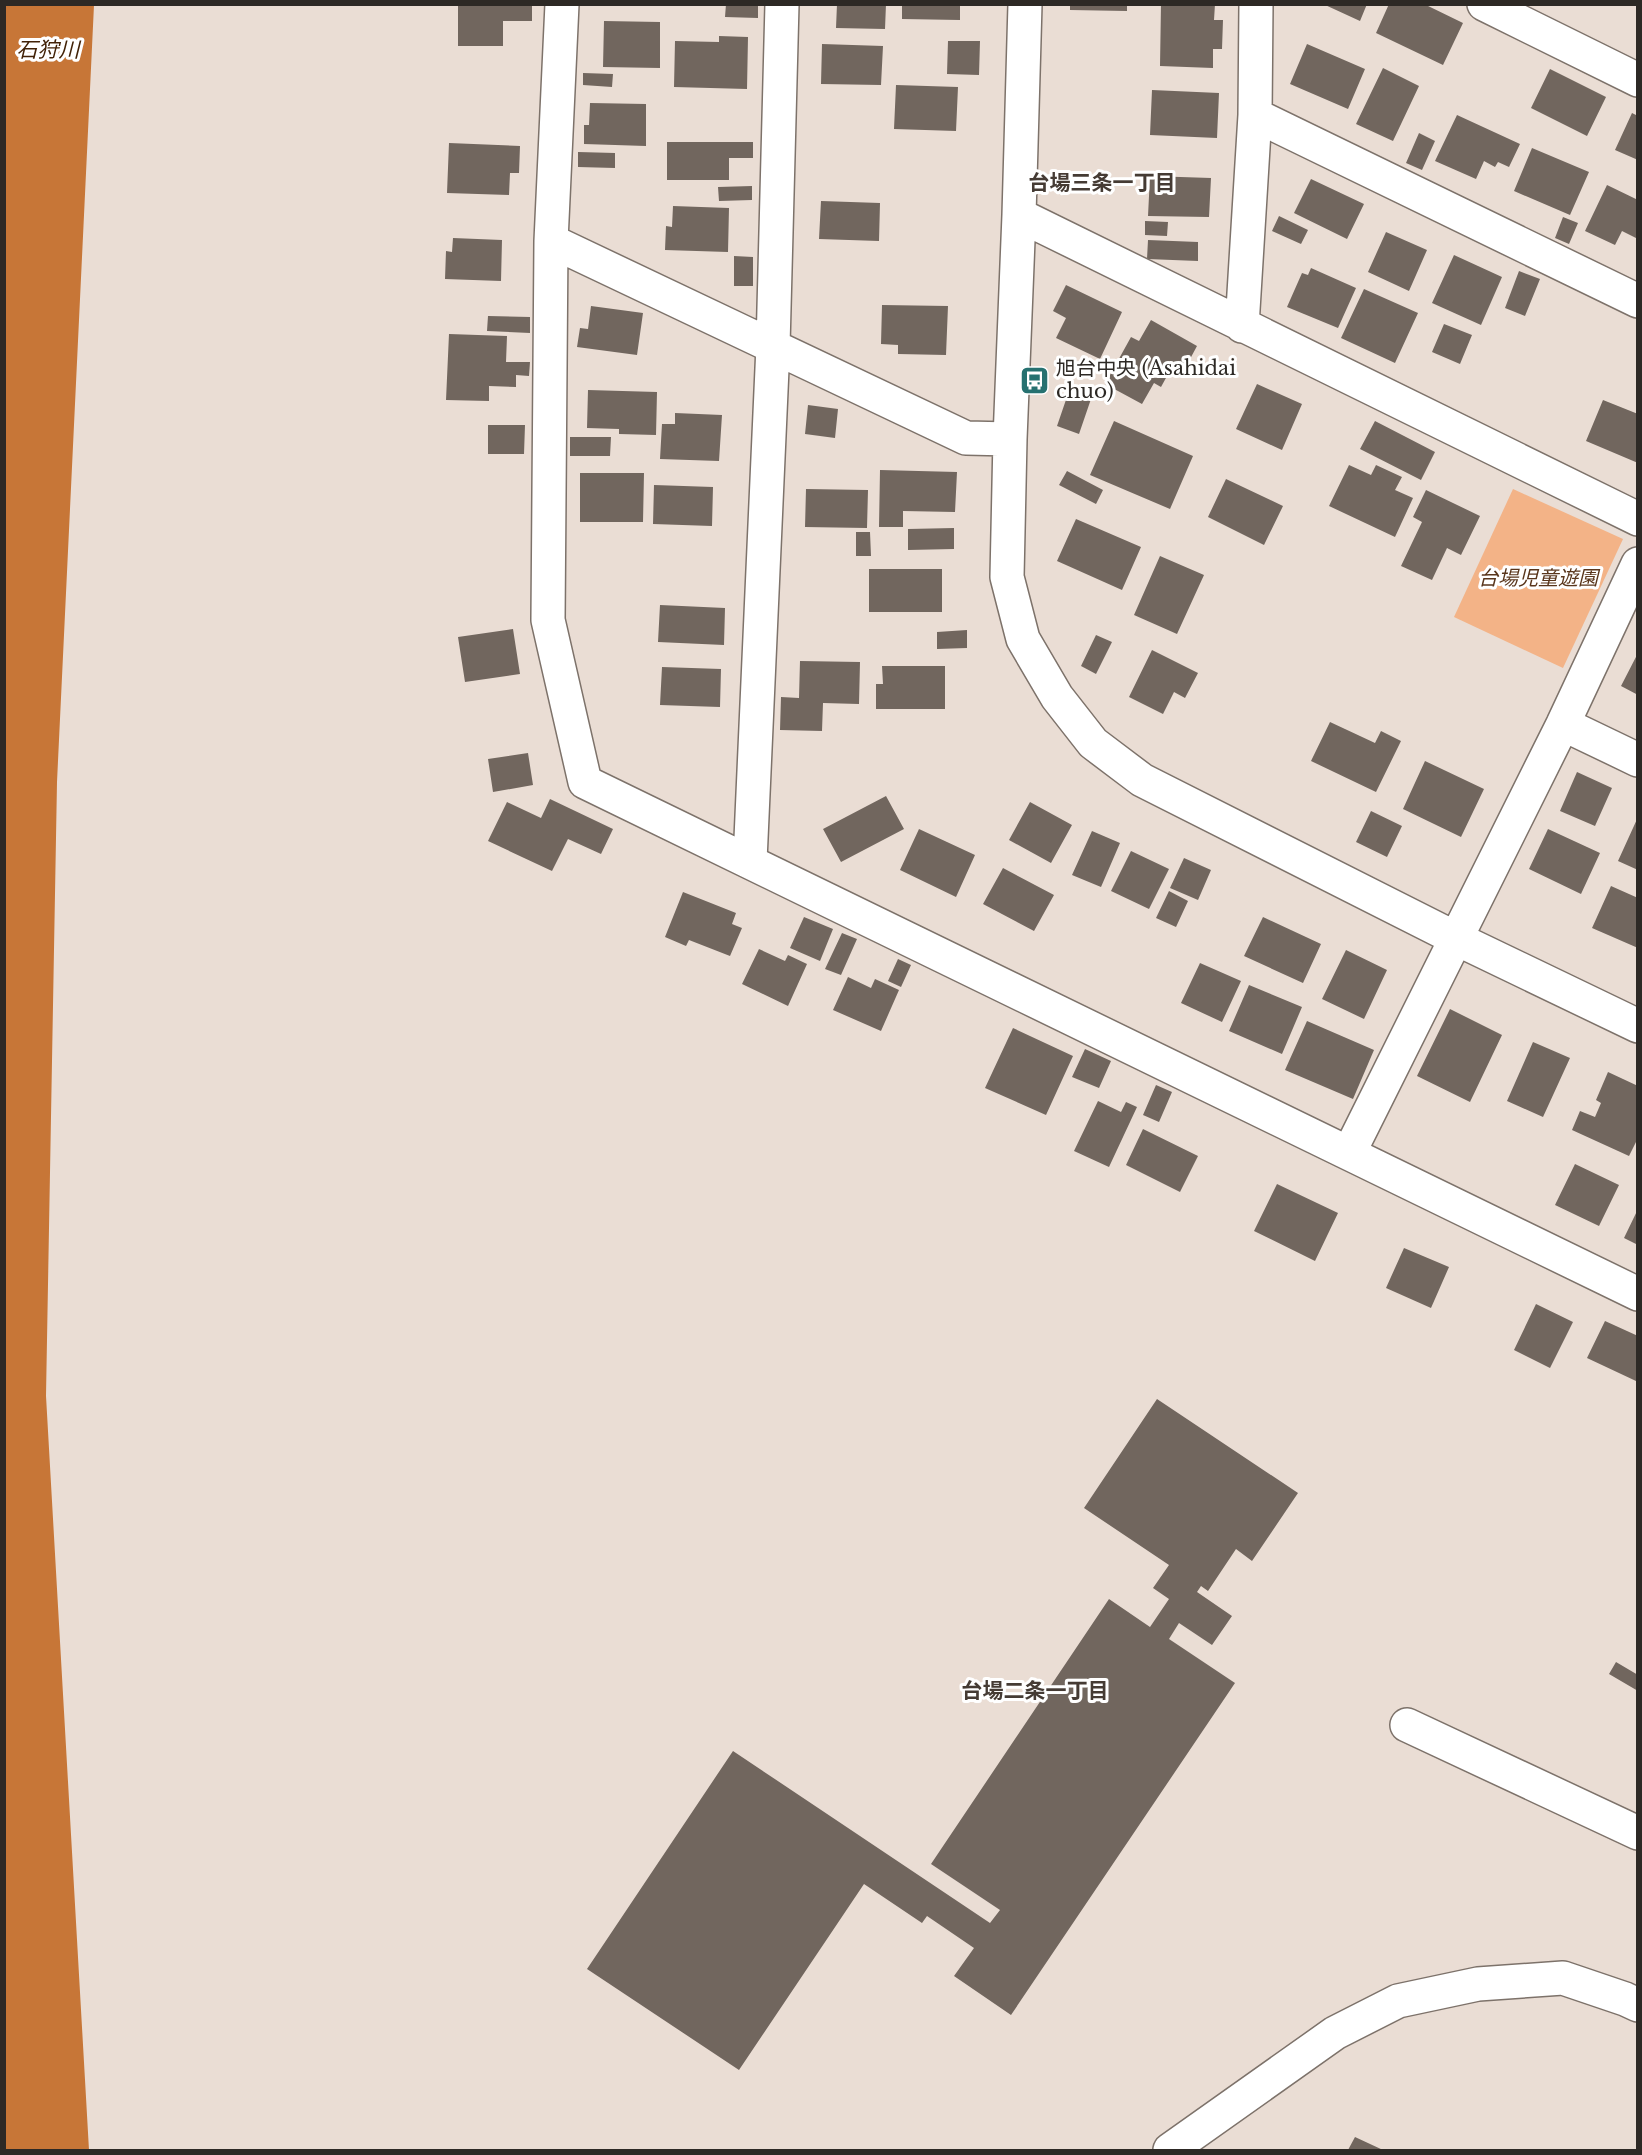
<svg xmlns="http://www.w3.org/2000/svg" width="1642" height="2155" font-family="'Libre Baskerville','Noto Sans JP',serif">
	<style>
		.green { fill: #f3b387 }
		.water { fill: #c77637 }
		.building { fill: #71665e }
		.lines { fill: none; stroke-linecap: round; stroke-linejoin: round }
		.minor-casing { stroke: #7d726a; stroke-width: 36 }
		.minor { stroke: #fff; stroke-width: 33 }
		.labels { text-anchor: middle; stroke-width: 6; stroke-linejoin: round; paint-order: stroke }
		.poi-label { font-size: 20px; fill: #2d2925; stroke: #fff; text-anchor: start }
		.park-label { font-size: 20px; font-style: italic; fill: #59361c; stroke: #fff }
		.water-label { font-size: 21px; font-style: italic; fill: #422207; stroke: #fff }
		.neighbourhood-label { font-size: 21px; font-weight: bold; fill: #453b34; stroke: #fff }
	</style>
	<rect width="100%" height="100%" fill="#eaddd4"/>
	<path class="green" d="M1513 489 1623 539 1563 668 1454 617Z"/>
	<path class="water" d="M94 5 57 782 46 1396 89 2150H5L4 5Z"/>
	<path class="building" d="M458 4H532V21H503V46H458Z
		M726 4H758V18L725 17Z
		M837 4H886L885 29 836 28Z
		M902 4H960V20L902 19Z
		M1070 4H1127V11L1070 10Z
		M1161 4H1215L1214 20H1223L1222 49H1213V68L1160 66Z
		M1323 4H1367L1360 21Z
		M1389 4H1424L1463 23 1443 65 1376 33Z
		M604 21 660 22V68L603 67Z
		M719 36 748 37 747 89 674 87 675 41 719 42Z
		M948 41H980L979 75 947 74Z
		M822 44 883 46 881 85 821 84Z
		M1307 44 1365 69 1348 109 1290 84Z
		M1383 68 1419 86 1393 141 1356 124Z
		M1550 69 1606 97 1587 136 1531 108Z
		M583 73 613 74 612 87 583 85Z
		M896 85 958 87 956 131 894 129Z
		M1152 90 1219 93 1217 138 1150 135Z
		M590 103 646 104V146L584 144V125H589Z
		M1632 113 1638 116V160L1615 150Z
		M1457 115 1520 144 1509 167 1498 162 1495 167 1484 161 1476 179 1435 161Z
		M1419 133 1435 141 1422 170 1406 163Z
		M667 142H753V158H729V180H667Z
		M449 143 520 146 519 173H510L509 195 447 193Z
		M1532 148 1589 172 1570 215 1514 191Z
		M578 152 615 153V168L578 167Z
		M1150 176 1211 178 1209 217 1148 216Z
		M1311 179 1364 204 1347 239 1294 213Z
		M1607 185 1638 200V239L1622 231 1615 245 1585 231Z
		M752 186V200L719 201 718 187Z
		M821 201 880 203 879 241 819 239Z
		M673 206 729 208 728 252 665 250 666 226 672 227Z
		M1279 216 1308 230 1301 244 1272 231Z
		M1563 217 1578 223 1569 244 1555 238Z
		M1145 221 1168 222 1167 236 1145 235Z
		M1386 232 1427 250 1409 291 1368 272Z
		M453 238 502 240 501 281 445 279 446 251 452 252Z
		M1148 240 1198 242V261L1147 259Z
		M1454 255 1502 277 1481 325 1432 303Z
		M734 256 753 257V286H734Z
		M1311 268 1356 288 1338 328 1287 307 1302 273 1308 275Z
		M1519 271 1540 279 1525 316 1505 308Z
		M1066 285 1122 312 1100 359 1056 338 1066 318 1053 311Z
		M1364 289 1418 313 1395 363 1341 338Z
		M882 305 948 306 946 355 898 354V345L881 344Z
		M591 306 643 313 637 355 577 347 580 328 588 329Z
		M488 316 530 317V333L487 331Z
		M1151 320 1197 346 1183 372 1172 367 1161 387 1154 383 1142 404 1105 384 1131 337 1139 341Z
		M1444 324 1472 335 1460 364 1432 352Z
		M449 334 507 336 506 362H530L529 376 516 375V387L489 386V401L446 400Z
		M1257 384 1302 404 1282 450 1236 429Z
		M588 390 657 392 656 435 619 434V429L587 428Z
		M1069 391 1091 399 1079 434 1057 426Z
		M1603 400 1638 414V463L1586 441Z
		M808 405 838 409 835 438 805 434Z
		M675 413 722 415 719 461 660 459 662 424H675Z
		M1114 421 1193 456 1170 509 1090 475Z
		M1375 421 1435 452 1421 480 1360 449Z
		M488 425H525L524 454H488Z
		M570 437H611L610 456H570Z
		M1349 465 1371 475 1376 465 1402 477 1395 490 1413 498 1395 537 1329 506Z
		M880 470 957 472 955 512 903 511V527H879Z
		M1067 471 1103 490 1096 504 1059 485Z
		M580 473H644L643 522H580Z
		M1226 479 1283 506 1264 545 1208 517Z
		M654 485 713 487 712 526 653 524Z
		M806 489 868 490 867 528 805 527Z
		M1426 490 1480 516 1461 555 1447 548 1432 580 1401 566 1422 522 1413 517Z
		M1076 519 1141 547 1122 590 1057 561Z
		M954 528V549L908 550V529Z
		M856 532H870L871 556H856Z
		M1160 556 1204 575 1177 634 1134 615Z
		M869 569H942V612H869Z
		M660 605 725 608 724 645 658 642Z
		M513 629 520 674 465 682 458 637Z
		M967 630V648L937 649V632Z
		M1096 635 1112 642 1096 674 1081 666Z
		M1152 650 1198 673 1185 698 1174 692 1163 714 1129 697Z
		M1638 653V695L1621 686Z
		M800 661 860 662 859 704 823 703 822 731 780 730 781 697 799 698Z
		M882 666H945V709H876V684H883Z
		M662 667 721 669 720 707 660 705Z
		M1330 722 1375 743 1381 731 1401 741 1376 792 1311 761Z
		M528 753 533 785 493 792 488 759Z
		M1425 761 1484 789 1461 837 1403 809Z
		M1577 772 1612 788 1595 826 1560 811Z
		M886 796 904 829 841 862 823 829Z
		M550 799 613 829 601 854 568 839 552 871 488 841 507 802 541 818Z
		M1030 802 1072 825 1051 863 1009 840Z
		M1371 811 1402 826 1387 857 1356 842Z
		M1638 817V870L1618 861Z
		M919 829 975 855 956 897 900 870Z
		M1548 829 1600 853 1581 894 1529 869Z
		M1092 831 1120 843 1101 887 1072 875Z
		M1131 851 1169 869 1149 909 1111 891Z
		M1184 858 1211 870 1198 900 1170 888Z
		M1003 868 1054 895 1034 931 983 904Z
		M1611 886 1638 898V948L1592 928Z
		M1169 891 1188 901 1176 927 1156 918Z
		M683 892 736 913 732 924 742 928 730 956 689 940 686 946 665 937Z
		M804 917 833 929 820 961 790 948Z
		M1263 917 1321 944 1303 983 1244 956Z
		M842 933 857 939 841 975 825 969Z
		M759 949 785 961 788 955 807 964 788 1006 742 984Z
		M1346 950 1387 970 1364 1019 1322 999Z
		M898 959 911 965 901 987 888 981Z
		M1200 963 1241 981 1222 1022 1181 1003Z
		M848 977 871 988 875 979 899 990 881 1031 833 1010Z
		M1249 985 1302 1007 1282 1054 1229 1031Z
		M1450 1009 1502 1035 1470 1102 1417 1076Z
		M1307 1021 1374 1050 1353 1099 1285 1070Z
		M1013 1028 1073 1056 1046 1115 985 1088Z
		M1533 1042 1570 1058 1543 1117 1507 1101Z
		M1085 1049 1111 1061 1099 1088 1072 1077Z
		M1608 1072 1638 1086V1138L1629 1156 1572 1130 1580 1111 1595 1117 1601 1103 1596 1100Z
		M1156 1085 1172 1092 1159 1122 1143 1115Z
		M1098 1101 1121 1112 1126 1102 1137 1107 1109 1167 1074 1151Z
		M1143 1129 1198 1156 1180 1192 1126 1165Z
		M1575 1164 1619 1185 1599 1226 1555 1205Z
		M1277 1184 1338 1213 1315 1261 1254 1231Z
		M1638 1209V1245L1624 1238Z
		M1404 1248 1449 1267 1431 1308 1386 1288Z
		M1536 1304 1573 1322 1550 1368 1514 1350Z
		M1605 1321 1638 1336V1378L1636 1381 1587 1358Z
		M1157 1399 1298 1493 1252 1561 1236 1549 1208 1591 1201 1586 1197 1592 1232 1616 1212 1645 1179 1623 1169 1639 1235 1683 1011 2015 954 1976 974 1948 927 1916 922 1923 864 1884 739 2070 587 1969 733 1751 990 1923 1000 1910 931 1864 1109 1599 1150 1627 1169 1599 1153 1588 1169 1565 1084 1508Z
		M1616 1662 1638 1675V1691L1609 1674Z
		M1355 2137 1383 2150H1348Z"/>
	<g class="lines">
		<defs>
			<path id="minor" d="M562 4 551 241 548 620 585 782 1638 1294
				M1025 4 1019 215 1010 439 1007 577 1023 639 1057 697 1093 743 1142 780 1455 938 1638 1026
				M1484 4 1638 80
				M1255 115 1638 301
				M1019 215 1638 519
				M551 241 966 438 1010 439
				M1242 326 1255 115 1256 4
				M1563 724 1638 760
				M750 861 773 346 782 4
				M1349 1153 1563 724 1638 564
				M1407 1725 1638 1833
				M1170 2150 1335 2033 1398 2001 1478 1984 1563 1978 1625 1999 1638 2005"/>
		</defs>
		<use href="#minor" class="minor-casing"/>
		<use href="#minor" class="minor"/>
	</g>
	<defs>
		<symbol id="bus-square" viewBox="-11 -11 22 22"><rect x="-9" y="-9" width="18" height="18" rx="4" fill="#267170" stroke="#fff"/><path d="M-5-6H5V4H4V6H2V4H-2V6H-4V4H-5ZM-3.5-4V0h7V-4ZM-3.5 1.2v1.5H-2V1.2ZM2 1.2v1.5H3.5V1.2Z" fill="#fff"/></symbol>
	</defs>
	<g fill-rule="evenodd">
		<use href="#bus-square" x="1018" y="364" width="33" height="33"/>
	</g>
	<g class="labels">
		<g class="poi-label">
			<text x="1056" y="375">旭台中央 (Asahidai<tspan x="1056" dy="23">chuo)</tspan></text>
		</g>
		<g class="park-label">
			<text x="1538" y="585">台場児童遊園</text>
		</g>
		<g class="water-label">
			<text x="48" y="57">石狩川</text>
		</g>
		<g class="neighbourhood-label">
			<text x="1102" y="190">台場三条一丁目</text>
			<text x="1035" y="1698">台場二条一丁目</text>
		</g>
	</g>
	<rect width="1642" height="2155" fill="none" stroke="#2d2925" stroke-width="12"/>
</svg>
